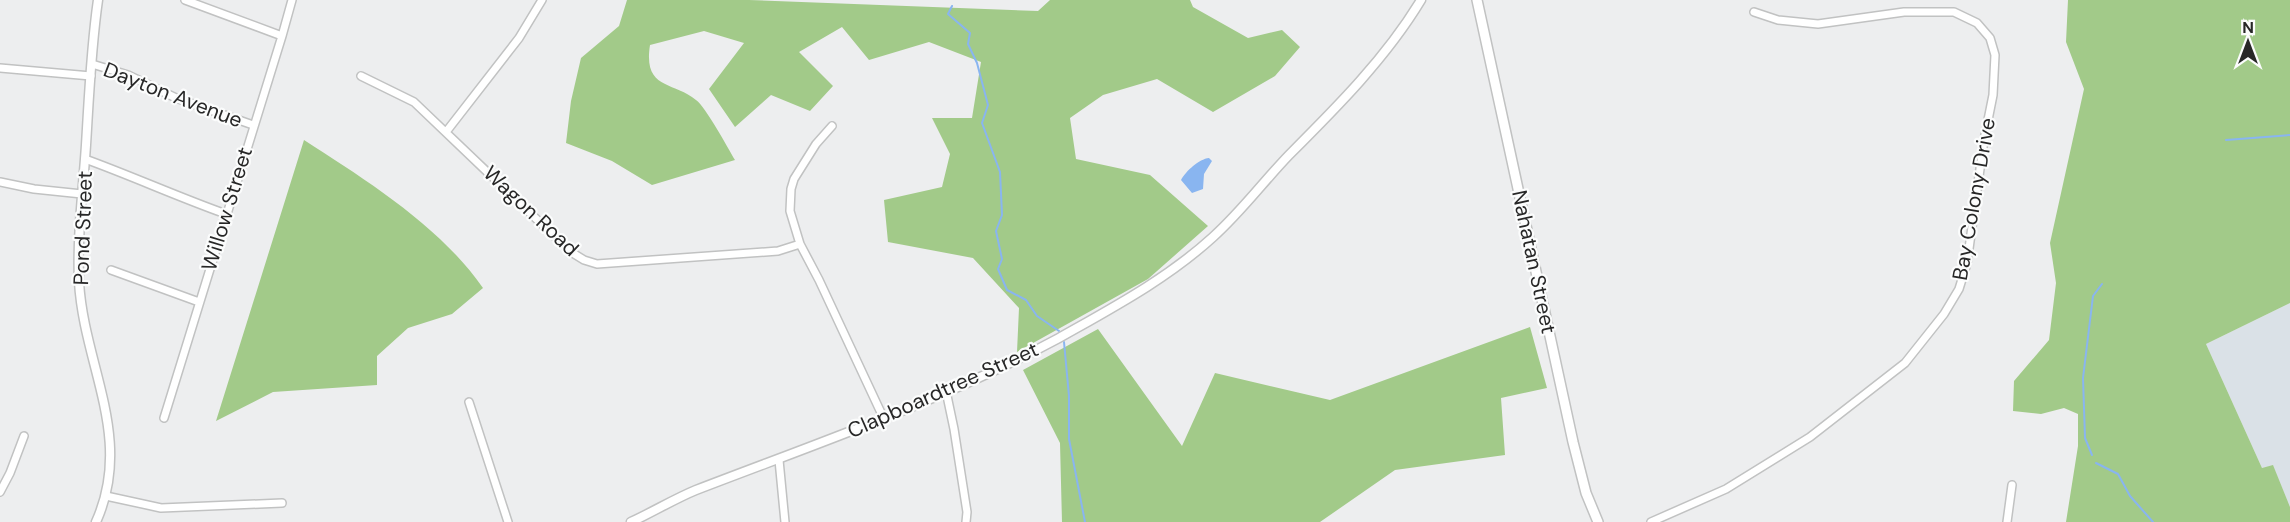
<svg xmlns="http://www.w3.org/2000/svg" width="2290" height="522" font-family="'DM Sans',sans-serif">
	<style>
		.built { fill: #dae1e7 }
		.forest { fill: #a2ca89 }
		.water { fill: #89b5f0 }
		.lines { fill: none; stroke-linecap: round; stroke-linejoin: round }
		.stream { stroke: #89b5f0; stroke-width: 2 }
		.minor-casing { stroke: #c1c2c2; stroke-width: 10 }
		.tertiary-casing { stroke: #c1c2c2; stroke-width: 11 }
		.secondary-casing { stroke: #c1c2c2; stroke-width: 12 }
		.minor { stroke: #fff; stroke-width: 7 }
		.tertiary { stroke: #fff; stroke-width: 8 }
		.secondary { stroke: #fff; stroke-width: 9 }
		.labels { text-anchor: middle; stroke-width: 4.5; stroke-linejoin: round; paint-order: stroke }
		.street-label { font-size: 21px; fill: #272727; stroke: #fbfcfc }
	</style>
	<rect width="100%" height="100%" fill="#edeeef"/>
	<path class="built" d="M2290 303V507L2273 466 2262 468 2206 344Z"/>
	<path class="forest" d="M627 0H749L1038 11 1050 0H1190L1193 7 1248 38 1282 30 1300 47 1275 76 1213 112 1157 79 1103 95 1070 118 1076 159 1150 175 1208 226 1148 279 1017 352 1019 308 973 258 888 242 884 200 942 187 950 154 932 118H972L981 62 929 42 869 60 842 27 799 52 833 86 810 111 771 95 735 127 709 89 744 43 704 31 650 45C643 90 673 81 696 100 705 106 728 148 735 160L652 185 612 161 566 143 571 101 581 58 619 26Z
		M2068 0H2290V303L2206 344 2262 468 2273 465 2290 507V522H2066L2078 446V414L2064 408 2041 414 2013 411 2014 381 2049 340 2056 283 2050 243 2084 89 2066 42Z
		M304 140C366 180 440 226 483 288L452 314 408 328 377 356V385L273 392 216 421Z
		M1530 327 1547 388 1501 398 1505 455 1395 470 1320 522H1062L1060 443 1023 370 1098 329 1182 446 1215 373 1330 400Z"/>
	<path class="water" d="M1209 158 1212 161 1204 174 1203 189 1192 193 1181 180C1186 171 1199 159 1209 158Z"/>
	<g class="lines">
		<path class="stream" d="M952 6 948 14 970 33 968 44 977 63 988 105 982 123 1000 172 1002 215 996 231 1002 259 998 269 1007 290 1026 300 1037 316 1059 331
			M2226 140 2290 135
			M1064 342 1069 396V439L1085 522
			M2092 455 2085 438 2083 378 2093 296 2102 284
			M2096 463 2118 474 2130 496 2153 522"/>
		<defs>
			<path id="minor" d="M185 0 282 36
				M92 64 128 75 176 98 253 125
				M0 68 91 76
				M361 76 414 102 571 252 584 260 597 264 778 251 800 244
				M832 126 816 144 794 179 791 189 790 211 800 244 819 280 883 417
				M446 132 519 38 542 0
				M85 159C132 176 178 197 226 214
				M0 182 34 189 82 194
				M111 270 199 302
				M946 391 954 429 967 512 966 522
				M469 402 508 522
				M164 418 282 36 292 0
				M779 460 785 522
				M0 492 10 473 24 436
				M106 496 161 508 282 503
				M1651 522 1726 489 1810 437 1905 363 1944 314 1959 289 1967 263 1984 140 1993 95 1995 55 1990 38 1977 23 1954 12H1904L1818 24 1778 20 1754 12
				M2007 522 2012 485"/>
			<path id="tertiary" d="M96 522C134 438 84 366 79 282 77 236 83 191 86 145 89 97 91 48 98 0
				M631 522C653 512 674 499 696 490 818 443 944 400 1059 338 1112 308 1167 279 1213 237 1241 212 1263 182 1289 155 1337 107 1386 58 1421 0"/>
			<path id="secondary" d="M1477 0 1573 442 1586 493 1598 522"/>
		</defs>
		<use href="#minor" class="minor-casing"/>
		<use href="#tertiary" class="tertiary-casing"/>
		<use href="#secondary" class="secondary-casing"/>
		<use href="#minor" class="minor"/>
		<use href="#tertiary" class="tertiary"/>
		<use href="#secondary" class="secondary"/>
	</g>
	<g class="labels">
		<g class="street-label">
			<text transform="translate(173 95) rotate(21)" y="7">Dayton Avenue</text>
			<text transform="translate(1974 199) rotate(-80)" y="7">Bay Colony Drive</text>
			<text transform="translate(227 209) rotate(-73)" y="7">Willow Street</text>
			<text transform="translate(531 211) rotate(43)" y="7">Wagon Road</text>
			<text transform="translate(83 228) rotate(-88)" y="7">Pond Street</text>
			<text transform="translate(1534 262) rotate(78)" y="7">Nahatan Street</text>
			<text transform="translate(943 390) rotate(-24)" y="7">Clapboardtree Street</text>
		</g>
	</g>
	<g transform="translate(2248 42)" stroke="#fbfcfc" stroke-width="4.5" paint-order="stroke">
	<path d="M0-4.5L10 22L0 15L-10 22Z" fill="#272727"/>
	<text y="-9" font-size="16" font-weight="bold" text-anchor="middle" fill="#272727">N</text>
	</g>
</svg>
